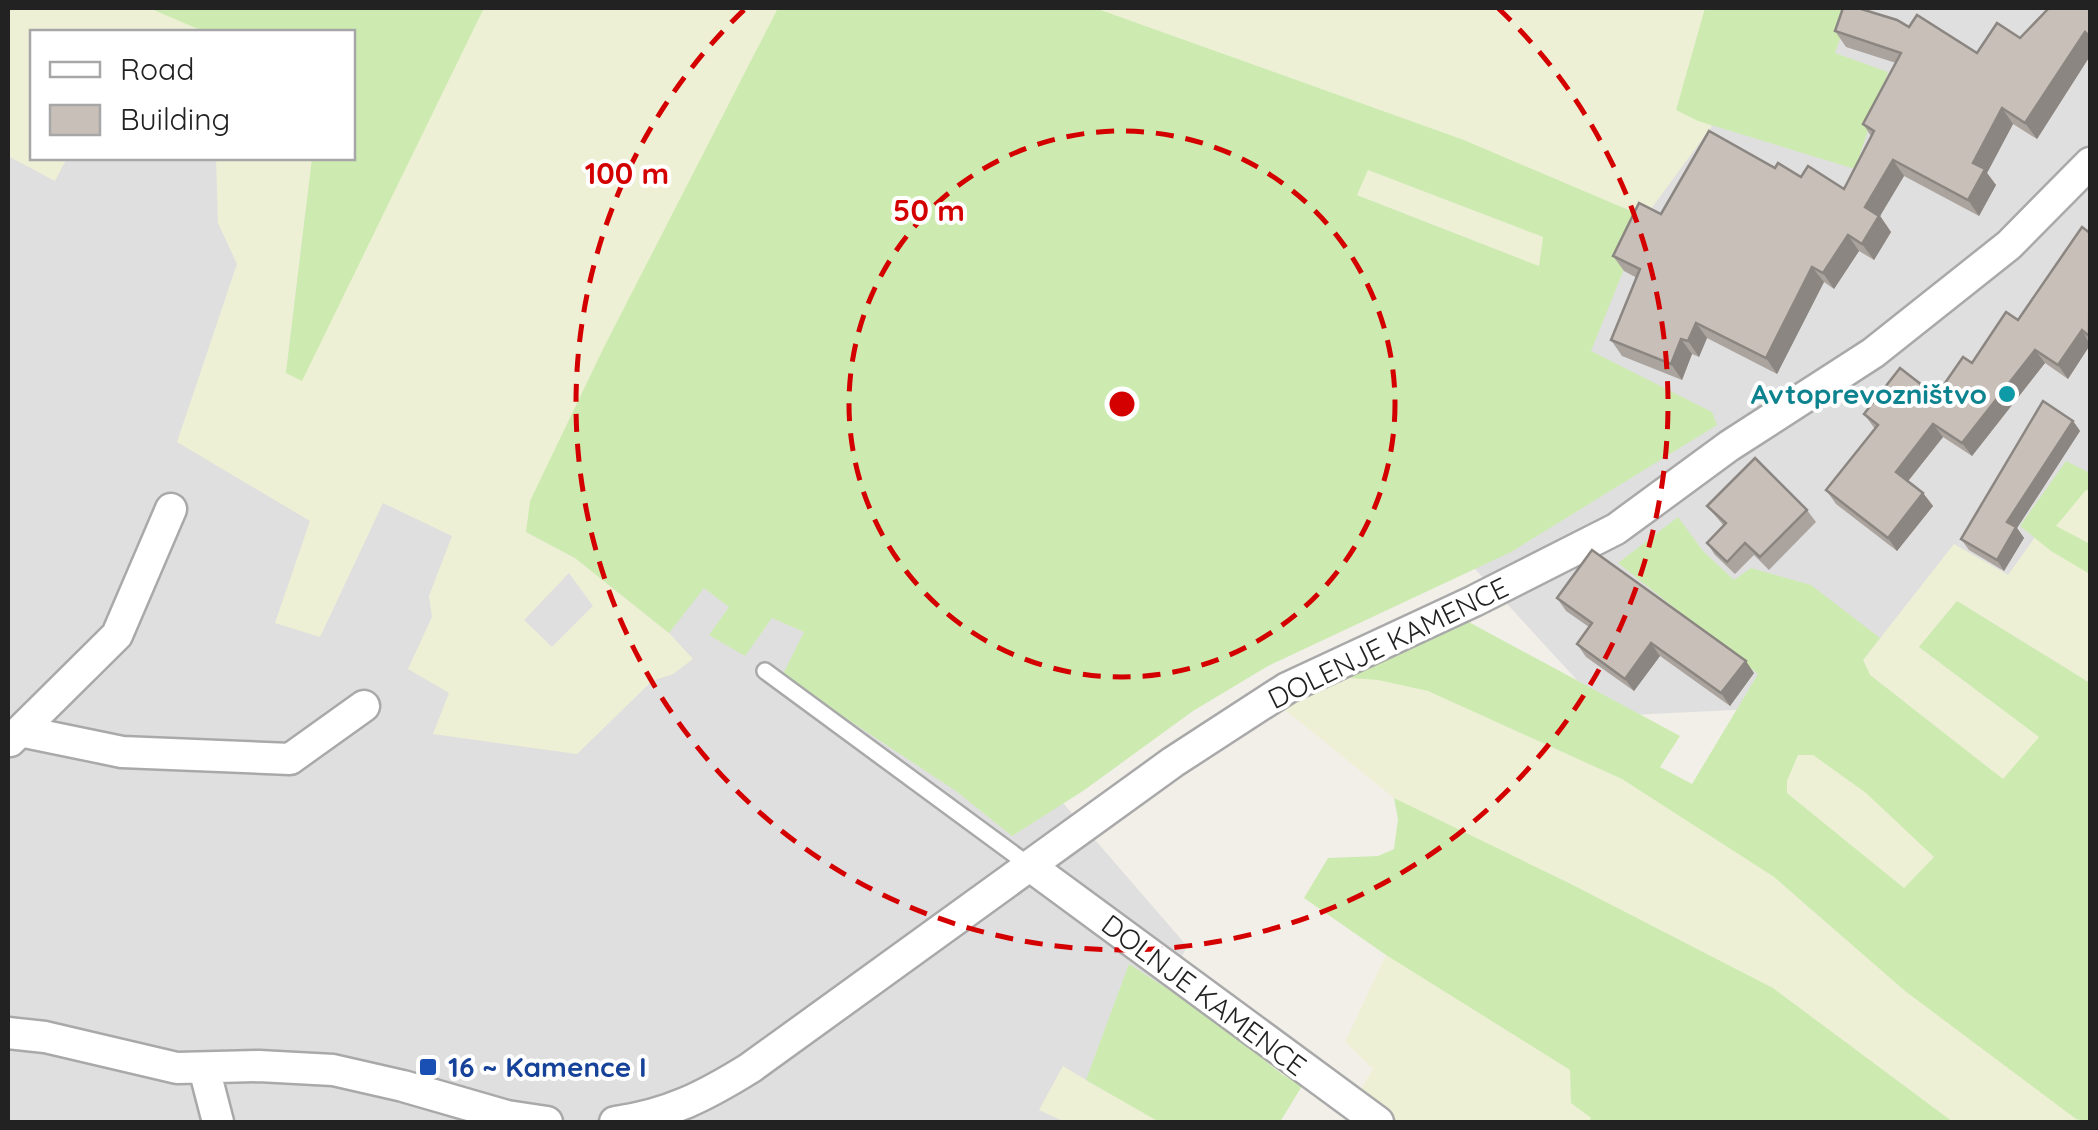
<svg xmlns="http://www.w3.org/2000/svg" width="2098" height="1130" font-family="Quicksand,sans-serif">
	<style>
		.residential { fill: #e0dfdf }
		.farmland { fill: #eef0d5; fill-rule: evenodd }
		.grass { fill: #cdebb0; fill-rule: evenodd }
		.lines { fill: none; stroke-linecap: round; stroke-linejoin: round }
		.service-casing { stroke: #a9a9a9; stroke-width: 20 }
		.minor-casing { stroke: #a9a9a9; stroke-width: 35 }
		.service { stroke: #fff; stroke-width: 15 }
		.minor { stroke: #fff; stroke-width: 30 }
		.wall { fill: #aba49e }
		.shaded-wall { fill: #8b8681 }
		.building { fill: #c7bfb8; stroke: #8b8681; stroke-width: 2.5 }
		.ring { fill: none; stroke: #d40000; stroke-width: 5; stroke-dasharray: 18 12 }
		.culture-dot { fill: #0f9aa8; stroke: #fff; stroke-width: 4 }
		.transit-dot { fill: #1a4fb4; stroke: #fff; stroke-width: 4 }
		.labels { text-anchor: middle; stroke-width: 8; stroke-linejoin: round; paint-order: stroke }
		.culture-label { font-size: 28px; font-weight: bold; fill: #0d838f; stroke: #fff; text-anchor: end }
		.street-label { font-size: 28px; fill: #222; stroke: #fff }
		.transit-label { font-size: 28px; font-weight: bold; fill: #164399; stroke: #fff; text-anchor: start }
		.centre { fill: #d40000; stroke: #fff; stroke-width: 5 }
		.ring-label { font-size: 30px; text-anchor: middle; font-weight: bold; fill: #d40000; stroke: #fff; stroke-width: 8; stroke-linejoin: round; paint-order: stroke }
	</style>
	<rect width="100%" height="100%" fill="#f2efe9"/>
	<path class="residential" d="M1812 8H2090V664L2020 696 1610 716 1428 518 1582 239Z
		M8 146 32 158H225L895 609 1187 946 1112 1103 1082 1122H8Z"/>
	<path class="farmland" d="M8 8H149L205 32H32V158H67L55 181 8 156Z
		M484 8H778L526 532 575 558 669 633 693 659 673 674 652 681 577 754 433 734 449 693 408 669 432 617 429 596 452 536 383 503 320 637 275 623 310 521 177 442 237 264 218 223 216 158H312L286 373 301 380ZM569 573 593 606 552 647 524 620Z
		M1095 8H1705L1676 110 1712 126 1645 217 1464 140Z
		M1368 170 1543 237 1539 266 1356 194Z
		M2086 489 2090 491V544L2055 526Z
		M2035 537 2090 574V683L1957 601 1919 647 2039 737 2003 779 1870 675 1863 660 1954 544 2008 575Z
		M1336 677 1378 680 1428 691 1622 779 1774 877 1905 991 2082 1122H1953L1773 988 1569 883 1394 798 1279 705Z
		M1798 755H1813L1866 793 1935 856 1904 888 1787 793V781Z
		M1386 955 1570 1070 1571 1103 1591 1118 1588 1122H1389L1356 1097 1373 1069 1345 1042Z
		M1063 1066 1086 1080 1159 1122H1065L1039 1110Z"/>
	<path class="grass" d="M149 8H484L302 381 286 373 312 158H352V32H205Z
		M778 8H1095L1464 140 1645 217 1591 351 1712 412 1717 425 1511 552 1268 666 1193 711 1083 791 1012 836 956 791 782 676 804 632 772 618 745 656 709 635 729 607 704 588 669 633 575 558 526 532 530 501 604 347ZM1368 170 1543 237 1539 266 1357 195Z
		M1705 8H1851L1835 53 1888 72 1855 169 1698 121 1676 110Z
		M2066 461 2090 473V491L2086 490 2056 526 2090 544V574L2051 551 2020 526Z
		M1678 517 1703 551 1734 580 1751 568 1811 585 1880 638 1863 660 1870 675 2003 779 2039 737 1919 647 1957 601 2090 683V1122L2076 1119 1905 991 1774 877 1622 779 1428 691 1378 680 1336 677 1465 620 1680 736 1660 767 1692 784 1758 674 1618 563ZM1798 755H1813L1866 793 1934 857 1904 888 1787 793V781Z
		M1394 798 1569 883 1773 988 1953 1122H1588L1591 1118 1571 1103 1570 1070 1386 955 1304 898 1328 858 1378 856 1394 849 1398 819Z
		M1129 964 1203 1012 1283 1075 1302 1086 1280 1122H1159L1086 1080Z"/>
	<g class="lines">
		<defs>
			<path id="service" d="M765 671 1030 866"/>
			<path id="minor" d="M20 731 122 752 290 759 364 706
				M10 741 117 635 171 509
				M1030 866 1378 1122
				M8 1033 45 1037 177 1068 259 1066 333 1070 403 1086 507 1116 547 1122
				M204 1068 218 1122
				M615 1122C668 1115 705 1096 750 1068L1173 762 1287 688 1474 601 1616 529 1729 446 1873 353 2009 245 2090 163"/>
		</defs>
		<use href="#service" class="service-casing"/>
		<use href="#minor" class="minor-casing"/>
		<use href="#service" class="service"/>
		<use href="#minor" class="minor"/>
	</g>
	<path class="wall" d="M2090 8V56L2037 139 2013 124 1987 173 1996 185 1979 216 1904 176 1880 216 1891 232 1874 260 1859 251 1834 289 1824 282 1777 374 1707 338 1699 357 1692 354 1682 380 1622 356 1611 340 1637 278 1624 271 1613 256 1661 214 1775 168 1801 177 1844 189 1871 136 1863 124 1896 63 1846 47 1835 31 1909 27 1977 53 2020 38Z
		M2090 233V345L2068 379 2045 363 1972 456 1943 437 1908 481 1923 493 1933 506 1897 551 1836 504 1826 490 1875 429 1864 414 1936 396 2018 320Z
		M2073 421 2080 431 2017 528 2024 538 2004 571 1969 550 1961 539Z
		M1707 506 1807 510 1816 522 1769 570 1754 555 1735 574 1715 555 1707 543 1724 526Z
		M1557 598 1754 673 1730 706 1660 656 1634 691 1586 657 1577 644 1589 627 1566 611Z"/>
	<path class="shaded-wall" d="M2085 32 2090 40V56L2037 139 2025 123Z
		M2002 108 2013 124 1987 173 1996 185 1979 216 1968 200 1973 163Z
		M1893 160 1904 176 1880 216 1891 232 1874 260 1862 244 1865 207Z
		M1848 235 1859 251 1834 289 1823 273Z
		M1812 267 1824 282 1777 374 1766 358Z
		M1696 323 1707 338 1699 357 1688 341Z
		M2082 330 2090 345 2068 379 2058 365Z
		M1681 339 1692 354 1682 380 1671 364Z
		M2035 350 2045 363 1972 456 1962 443Z
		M2073 421 2080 431 2017 528 2024 538 2004 571 1997 560 2007 522Z
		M1933 424 1943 437 1905 485 1896 472Z
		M1923 493 1933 506 1897 551 1888 538Z
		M1651 643 1660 656 1634 691 1625 679Z
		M1746 661 1754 673 1730 706 1721 693Z"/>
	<path class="building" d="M1843 8H1858L1897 20 1909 27 1917 15 1977 53 1997 23 2020 38 2049 8H2090V37L2085 32 2025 123 2002 108 1973 163 1985 169 1968 200 1893 160 1865 207 1879 216 1862 244 1848 235 1823 273 1812 267 1766 358 1696 323 1688 341 1681 339 1671 364 1611 340 1640 269 1613 256 1639 203 1661 214 1709 131 1775 168 1778 163 1801 177 1808 166 1844 189 1874 131 1863 124 1901 53 1835 31Z
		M2082 227 2090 233 2089 336 2082 330 2058 365 2035 350 1962 443 1933 424 1896 472 1923 493 1888 538 1826 490 1878 425 1864 414 1900 368 1936 396 1963 357 1972 363 2006 312 2018 320Z
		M2043 401 2073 421 2007 522 2016 527 1997 560 1961 539Z
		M1755 458 1807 510 1760 557 1745 543 1727 562 1707 543 1726 523 1707 506Z
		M1592 550 1746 661 1721 693 1651 643 1625 679 1577 644 1592 623 1557 598Z"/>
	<g class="ring">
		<circle cx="1122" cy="404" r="273"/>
		<path d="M1498 8A546 546 0 1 1 746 8"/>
	</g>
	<circle class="culture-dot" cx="2007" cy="394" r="10"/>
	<rect class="transit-dot" x="418" y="1057" width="20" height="20" rx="5"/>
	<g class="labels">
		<g class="culture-label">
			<text x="1987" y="404">Avtoprevozništvo</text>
		</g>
		<g class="street-label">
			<text transform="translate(1388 643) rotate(-26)" y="10">DOLENJE KAMENCE</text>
			<text transform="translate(1204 995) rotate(37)" y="10">DOLNJE KAMENCE</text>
		</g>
		<g class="transit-label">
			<text x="448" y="1077">16 ~ Kamence I</text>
		</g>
	</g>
	<circle cx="1122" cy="404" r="15" class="centre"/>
	<g class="ring-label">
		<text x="627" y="184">100 m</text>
		<text x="929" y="221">50 m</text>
	</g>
	<rect width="2098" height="1130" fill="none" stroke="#222222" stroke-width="20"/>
	<rect x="30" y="30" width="325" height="130" fill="#ffffff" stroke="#a7a7a7" stroke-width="2.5"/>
	<rect x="50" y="62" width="50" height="15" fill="#ffffff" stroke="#a7a7a7" stroke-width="2.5"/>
	<text x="120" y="80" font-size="30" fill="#222222">Road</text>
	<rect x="50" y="105" width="50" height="30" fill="#c7bfb8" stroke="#a7a7a7" stroke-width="2.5"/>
	<text x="120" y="130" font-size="30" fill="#222222">Building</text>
</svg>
